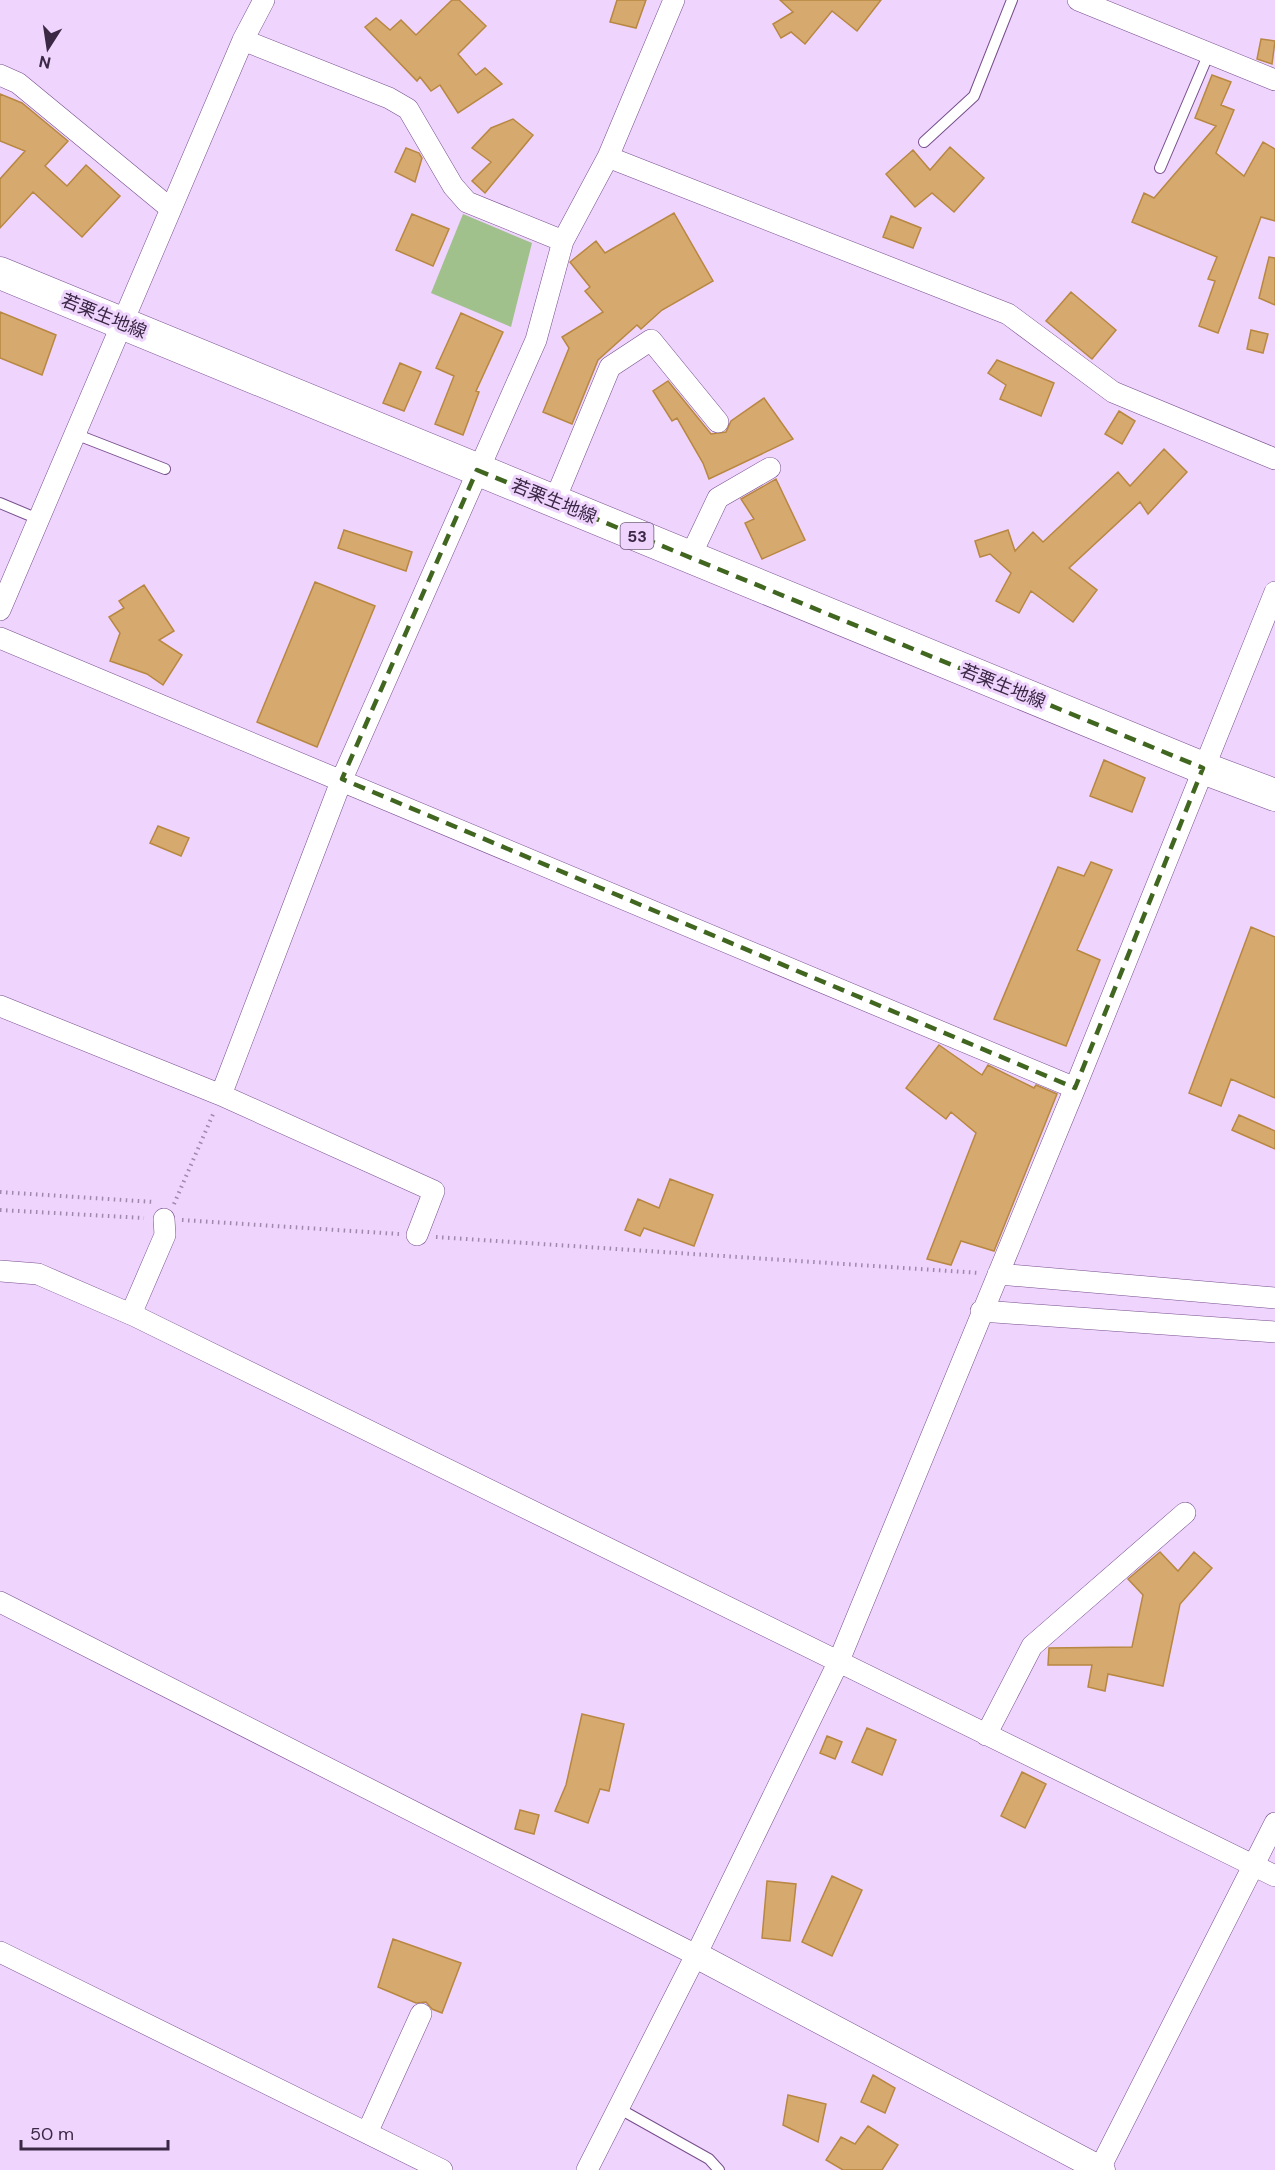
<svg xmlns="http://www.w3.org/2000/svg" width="1275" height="2170" font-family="'DM Sans','Noto Sans JP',sans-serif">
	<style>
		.green { fill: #a1c18c }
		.building { fill: #d6a96e; stroke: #b88741; stroke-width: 1.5 }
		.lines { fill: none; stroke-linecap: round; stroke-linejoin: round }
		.service-casing { stroke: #774e8c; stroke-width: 12 }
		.minor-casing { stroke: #774e8c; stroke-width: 22 }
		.tertiary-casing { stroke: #774e8c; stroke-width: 27 }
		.primary-casing { stroke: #774e8c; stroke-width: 33 }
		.path { stroke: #9f88ac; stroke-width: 4; stroke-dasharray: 1.5 4.5; stroke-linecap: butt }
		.service { stroke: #fff; stroke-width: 10 }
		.minor { stroke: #fff; stroke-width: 21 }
		.tertiary { stroke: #fff; stroke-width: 26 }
		.primary { stroke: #fff; stroke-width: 32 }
		.marked { fill: none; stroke: #406620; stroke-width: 4.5; stroke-dasharray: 12 8; stroke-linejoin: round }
		.labels { text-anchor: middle; stroke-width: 6; stroke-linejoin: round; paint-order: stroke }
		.shield { fill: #efd4fe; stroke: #705c7c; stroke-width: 1.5 }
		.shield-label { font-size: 16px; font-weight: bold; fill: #3a2844 }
		.street-label { font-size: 18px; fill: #3a2844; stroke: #efd4fe }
	</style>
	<rect width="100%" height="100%" fill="#efd4fe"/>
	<path class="green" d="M463 214 532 243 511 327 431 293Z"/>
	<path class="building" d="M452 0H459L486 26 458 54 476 75 485 68 502 84 458 113 440 85 431 91 420 77 417 81 365 27 376 18 390 30 401 20 416 35Z
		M617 0H646L636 28 610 22Z
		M780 0H881L857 31 832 11 805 44 791 32 781 38 773 24 793 12Z
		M1261 39 1275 41 1272 64 1257 59Z
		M1212 75 1231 82 1221 105 1234 110 1216 153 1244 176 1263 142 1275 149V221L1261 217 1218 333 1199 326 1215 281 1208 279 1217 257 1132 222 1144 193 1154 198 1216 126 1195 118Z
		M0 94 22 103 68 141 45 166 67 186 86 165 120 196 82 237 33 192 0 228V179L25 151 0 141Z
		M513 119 533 135 485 193 472 181 491 162 472 148 491 128Z
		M950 147 984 178 954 212 932 193 915 207 886 174 913 150 930 170Z
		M406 148 419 153 422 158 415 182 395 172Z
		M674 213 713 281 662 310 641 329 637 325 598 360 572 424 543 412 569 348 562 337 603 312 585 291 590 287 570 262 596 241 605 253Z
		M412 214 449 229 433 266 396 250Z
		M891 216 921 228 913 248 883 237Z
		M1269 257 1275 258V305L1259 298Z
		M1071 292 1116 330 1092 359 1046 321Z
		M0 312 56 335 42 375 0 358Z
		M461 313 503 332 476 391 479 392 463 435 435 424 454 376 436 368Z
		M1251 330 1268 334 1263 353 1247 349Z
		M997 360 1054 383 1041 416 1000 399 1006 385 988 373Z
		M400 363 421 372 404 411 383 403Z
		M668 381 711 434 726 432 731 421 764 398 793 439 709 479 703 463 677 418 672 421 653 391Z
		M1119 411 1135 421 1122 444 1105 434Z
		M1164 449 1187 472 1148 514 1140 502 1069 568 1097 590 1073 622 1031 591 1019 613 996 601 1011 573 990 554 980 557 975 541 1008 530 1015 551 1033 532 1043 542 1118 472 1130 486Z
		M776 479 805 540 762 559 745 523 754 519 741 499Z
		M344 530 412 552 406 571 338 548Z
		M315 582 375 606 317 747 257 722Z
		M144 585 174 631 159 640 182 655 163 685 147 674 110 661 120 633 109 617 124 608 119 601Z
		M1104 760 1145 778 1132 812 1090 796Z
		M158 826 189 838 181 856 150 843Z
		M1091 862 1112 870 1077 950 1100 960 1066 1046 994 1019 1058 867 1084 876Z
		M1251 927 1275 937V1098L1231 1079 1221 1106 1189 1093Z
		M939 1045 982 1075 988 1065 1034 1088 1036 1085 1057 1094 994 1251 961 1241 951 1265 927 1259 976 1133 951 1112 946 1119 906 1088Z
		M1239 1115 1275 1131V1149L1232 1130Z
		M670 1179 713 1195 694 1246 644 1228 640 1236 625 1230 638 1199 659 1208Z
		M1160 1552 1178 1571 1194 1552 1212 1568 1180 1604 1163 1686 1108 1674 1105 1691 1088 1687 1092 1665H1048L1049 1648 1132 1647 1143 1595 1128 1579Z
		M582 1714 624 1724 609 1791 600 1789 588 1823 555 1811 566 1785Z
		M867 1728 896 1740 882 1775 852 1762Z
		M827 1736 842 1742 835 1759 820 1753Z
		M1022 1772 1046 1784 1025 1828 1001 1816Z
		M520 1810 539 1815 534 1834 515 1829Z
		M832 1876 862 1890 832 1956 802 1942Z
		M767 1881 796 1884 790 1941 762 1938Z
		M393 1939 461 1963 442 2013 432 2009 426 2002 416 2003 378 1987Z
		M873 2075 895 2088 885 2113 861 2102Z
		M788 2095 826 2104 818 2142 783 2125Z
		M868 2126 898 2145 882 2170H843L826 2160 841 2137 855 2144Z"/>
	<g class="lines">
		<defs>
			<path id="service" d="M924 142 974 96 1012 0
				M1160 168 1209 53
				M75 434 165 469
				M0 503 38 519
				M618 2108 709 2159 719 2170"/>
			<path id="minor" d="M1078 0 1275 80
				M243 40 389 98 408 109 453 186 467 202 563 241
				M0 75 18 83 171 209
				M608 157 1008 314 1113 392 1275 459
				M554 502 610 367 651 340 718 422
				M690 557 718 498 770 468
				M0 610 243 40 264 0
				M0 638 1075 1088
				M0 1006 221 1095 434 1191 417 1235
				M221 1095 342 779 536 340 563 241 608 157 674 0
				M0 1271 38 1274 135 1316 1275 1876
				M998 1274 1275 1298
				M981 1311 1275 1332
				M131 1314 165 1235 164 1219
				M0 1602 696 1955
				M986 1735 1032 1646 1185 1513
				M0 1952 442 2170
				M367 2133 421 2014
				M587 2170 696 1955 838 1663 1075 1088 1275 592
				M1099 2170 1275 1823"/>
			<path id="tertiary" d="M696 1955 1102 2170"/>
			<path id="primary" d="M0 273 1203 768 1275 795"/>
		</defs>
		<use href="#service" class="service-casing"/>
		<use href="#minor" class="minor-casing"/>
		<use href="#tertiary" class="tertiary-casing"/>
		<use href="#primary" class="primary-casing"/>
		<path class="path" d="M0 1192 154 1202
			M174 1204 214 1112
			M0 1210 144 1218
			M182 1220 399 1234
			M436 1237 980 1273"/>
		<use href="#service" class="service"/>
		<use href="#minor" class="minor"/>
		<use href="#tertiary" class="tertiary"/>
		<use href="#primary" class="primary"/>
	</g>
	<path class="marked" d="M477 470 1203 768 1075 1088 342 779Z"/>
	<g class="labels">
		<rect class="shield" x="620.5" y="523" width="33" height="26" rx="4.5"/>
		<g class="shield-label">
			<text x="637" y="542">53</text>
		</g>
		<g class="street-label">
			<text transform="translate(104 316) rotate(22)" y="6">若栗生地線</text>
			<text transform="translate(554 501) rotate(22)" y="6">若栗生地線</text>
			<text transform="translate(1003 686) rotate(22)" y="6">若栗生地線</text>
		</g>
	</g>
	<g transform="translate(48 48) rotate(192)" stroke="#efd4fe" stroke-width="4.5" paint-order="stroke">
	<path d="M0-4.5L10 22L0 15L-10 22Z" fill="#3a2844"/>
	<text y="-9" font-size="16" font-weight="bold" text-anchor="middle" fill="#3a2844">N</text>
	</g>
	<path d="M21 2140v9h147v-9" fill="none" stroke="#3a2844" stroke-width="3"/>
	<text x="30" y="2140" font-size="18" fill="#3a2844" stroke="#efd4fe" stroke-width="4.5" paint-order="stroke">50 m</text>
</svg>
